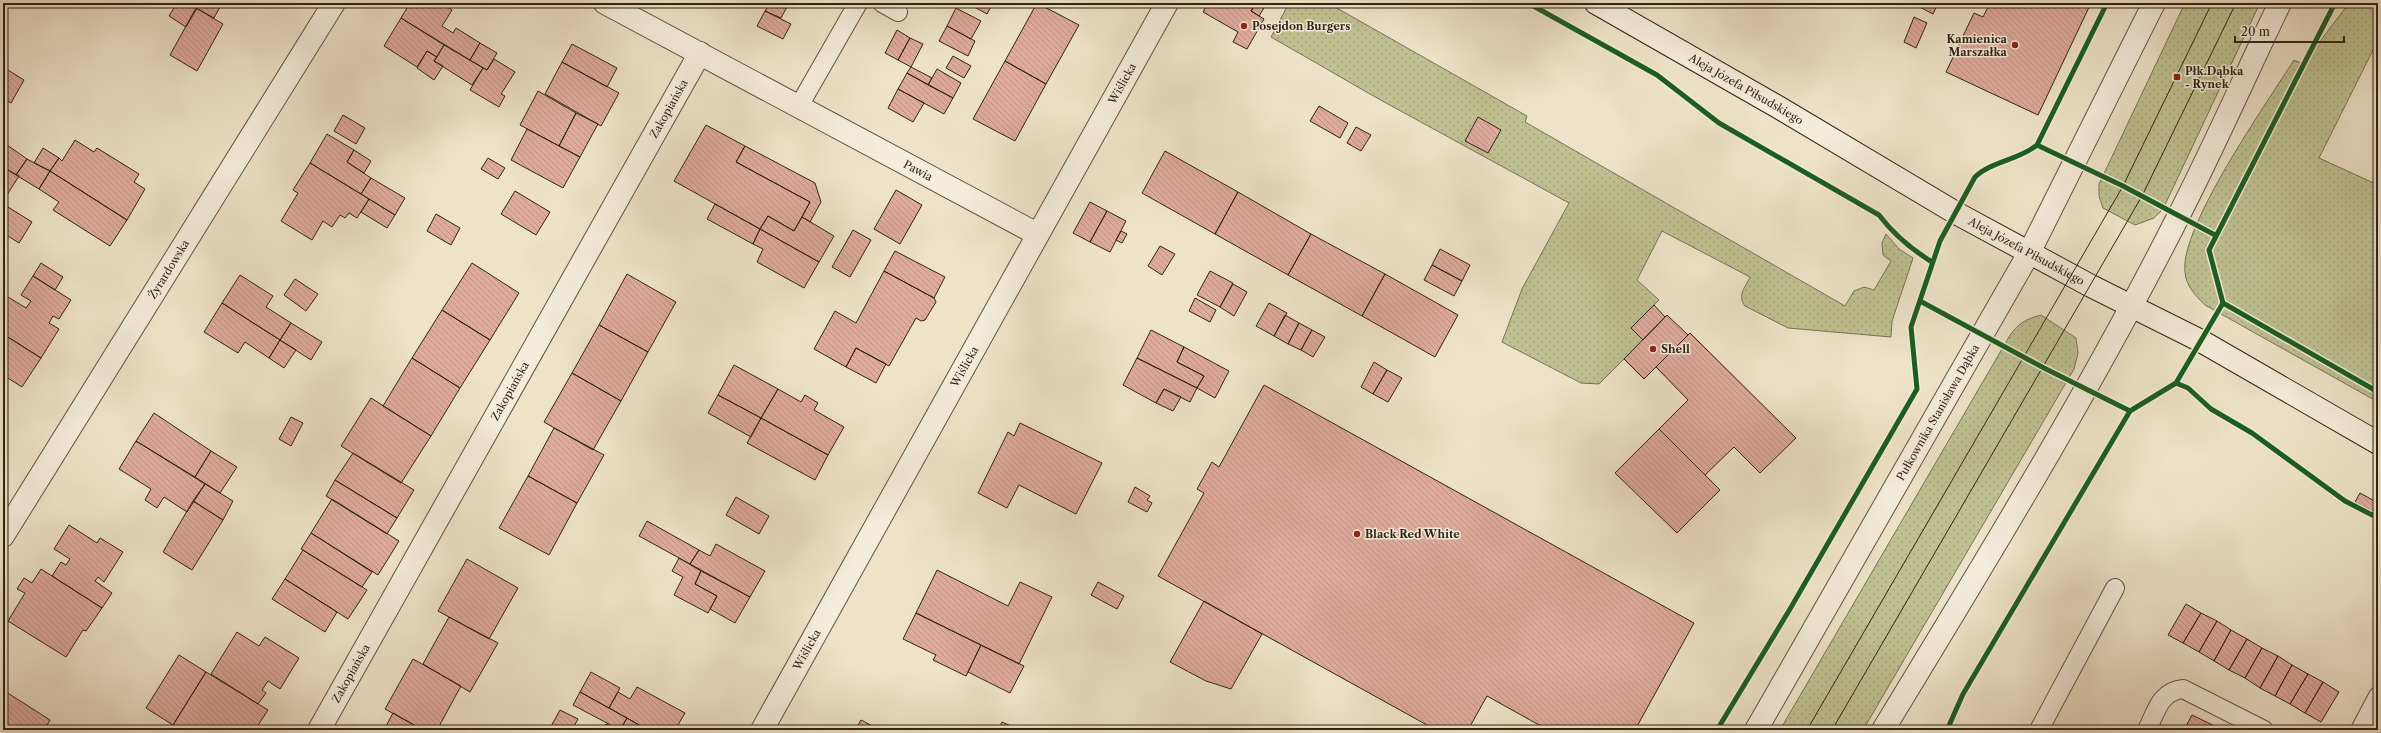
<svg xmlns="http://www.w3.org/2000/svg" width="2381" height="733" font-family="'Libre Caslon Text',serif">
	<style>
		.grass { fill: url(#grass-dots); stroke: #787254 }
		.building { fill: url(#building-back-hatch); stroke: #302215 }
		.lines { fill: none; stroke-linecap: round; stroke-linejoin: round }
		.service-casing { stroke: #605242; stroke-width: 20 }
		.minor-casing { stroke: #605242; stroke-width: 24 }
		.tertiary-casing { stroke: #605242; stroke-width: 24 }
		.secondary-casing { stroke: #302215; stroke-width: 24 }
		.service { stroke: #f4eddc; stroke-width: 18 }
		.minor { stroke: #f4eddc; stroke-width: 22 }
		.tertiary { stroke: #f4eddc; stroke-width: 22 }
		.secondary { stroke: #f4eddc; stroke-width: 22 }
		.tram { stroke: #302215; stroke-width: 1 }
		.cycleway-casing { stroke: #f4eddc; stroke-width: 8 }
		.cycleway { stroke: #1b5e20; stroke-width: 5 }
		.poi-dot { fill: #8f2418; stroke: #f4eddc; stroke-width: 1.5 }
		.labels { text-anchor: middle; stroke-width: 3; stroke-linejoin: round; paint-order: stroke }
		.poi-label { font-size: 11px; font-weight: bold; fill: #302215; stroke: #f4eddc; text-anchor: start }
		.street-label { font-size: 11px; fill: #302215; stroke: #f4eddc }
	</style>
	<defs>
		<pattern id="grass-dots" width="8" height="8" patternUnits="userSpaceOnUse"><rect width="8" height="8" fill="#bfc192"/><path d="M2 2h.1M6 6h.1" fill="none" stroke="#a4a67d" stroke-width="1.8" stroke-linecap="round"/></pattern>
		<pattern id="building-back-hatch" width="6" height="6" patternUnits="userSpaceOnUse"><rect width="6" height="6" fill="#e0aa9d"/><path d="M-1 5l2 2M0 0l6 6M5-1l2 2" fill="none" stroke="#c09286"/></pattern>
	</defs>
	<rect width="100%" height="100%" fill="#eee3c9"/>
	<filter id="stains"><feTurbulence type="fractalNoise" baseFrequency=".005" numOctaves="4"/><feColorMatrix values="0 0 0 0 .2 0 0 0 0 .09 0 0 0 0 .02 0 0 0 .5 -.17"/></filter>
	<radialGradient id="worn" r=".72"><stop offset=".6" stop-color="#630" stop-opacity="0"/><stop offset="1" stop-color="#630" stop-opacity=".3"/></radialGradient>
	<path class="grass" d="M1289 3H1328L1527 116 1525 122 1845 306 1854 291 1864 287 1874 290 1891 261 1883 255 1882 243 1886 234 1899 249 1913 258 1892 321 1891 337 1788 328 1745 306C1737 295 1745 288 1750 277L1662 231 1637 280 1659 300 1631 328 1643 340 1599 384 1581 383 1502 342 1522 289 1569 203 1377 98 1271 37Z
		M2185 3H2260L2163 209 2154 218 2135 225 2103 208 2099 196V184Z
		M2349 3H2366L2378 9V40L2319 158 2378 185V402L2205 305C2195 295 2186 286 2185 272 2179 228 2268 101 2294 60L2303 64Z
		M2041 315 2076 338 2078 353 2074 369 1863 730H1780L2009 337C2017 324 2026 319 2041 315Z"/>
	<path class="building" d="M177 3H200L186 27 169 16Z
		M200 3H222L214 18 196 8Z
		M410 3H440L452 10 442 26 453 33 456 28 480 43 470 60 401 18Z
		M770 3H789L781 18 765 11Z
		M967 3H993L987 14Z
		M1037 3 1079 25 1046 84 1005 61Z
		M1208 3H1256L1251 11 1264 19 1247 49 1233 42 1238 32 1203 12Z
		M1912 3H1938L1933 14Z
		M1990 3H2091L2038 115 1946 72 1974 13 1983 17Z
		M1256 4 1264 8 1259 16 1251 11Z
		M196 8 223 24 197 71 170 55Z
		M956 8 981 21 971 39 947 26Z
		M765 11 791 24 783 39 757 26Z
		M1914 17 1927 23 1916 48 1904 42Z
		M401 18 444 45 437 57 427 51 417 67 384 46Z
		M947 26 975 41 968 56 939 41Z
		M897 30 910 38 898 60 885 53Z
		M910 38 923 44 911 67 898 60Z
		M480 43 497 53 487 70 470 60Z
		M572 44 617 68 607 87 562 62Z
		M444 45 483 68 472 85 434 61Z
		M427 51 437 57 434 61 443 66 434 80 417 68Z
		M953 56 971 66 964 78 946 68Z
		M494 59 515 72 501 94 505 96 499 107 470 90 483 68 487 70Z
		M1005 61 1046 84 1015 141 973 119Z
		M562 62 619 93 601 126 545 94Z
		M3 67 24 80 11 103 3 98Z
		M911 67 932 78 928 85 907 73Z
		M937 69 961 83 953 98 928 85Z
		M907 73 953 98 944 114 898 89Z
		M898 89 924 103 913 122 888 108Z
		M538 91 576 113 559 146 520 125Z
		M1319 106 1348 123 1340 138 1310 121Z
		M576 113 598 124 580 157 559 146Z
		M343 115 365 128 356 144 334 131Z
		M1478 117 1501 130 1488 153 1465 141Z
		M706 125 745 146 736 162 810 202 794 231 768 216 760 229 674 181Z
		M1356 127 1371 135 1361 151 1347 143Z
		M527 129 580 157 563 188 511 160Z
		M327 134 354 150 347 162 371 178 361 194 310 163Z
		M75 140 94 152 97 148 139 174 134 182 145 189 127 220 50 171 59 158 62 161Z
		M7 145 27 159 16 175 3 167V151Z
		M745 146 815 183 821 202 810 222 802 217 810 202 736 162Z
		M43 148 59 158 50 171 34 163Z
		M354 150 371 161 364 173 347 162Z
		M1165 151 1238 192 1215 234 1142 193Z
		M488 158 505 168 498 179 481 169Z
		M27 159 50 171 39 189 16 175Z
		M310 163 369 199 357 218 349 213 345 218 340 215 332 227 323 221 312 240 281 221 298 193 293 190Z
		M3 167 19 176 3 201Z
		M50 171 127 220 110 246 53 210 59 202 39 189Z
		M371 178 405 198 395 215 361 194Z
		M896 190 922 205 900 244 874 229Z
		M515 191 550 212 536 235 501 214Z
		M1238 192 1311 234 1288 275 1215 234Z
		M369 199 395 215 387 228 361 212Z
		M1090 202 1107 211 1090 242 1073 233Z
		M715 204 760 229 753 244 707 219Z
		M8 207 32 222 19 243 3 233V216Z
		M1107 211 1126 221 1110 252 1090 242Z
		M436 214 460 228 451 245 427 231Z
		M768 216 794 231 802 217 834 236 819 262 760 229Z
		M760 229 819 262 804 288 757 262 763 249 753 244Z
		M853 230 871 240 850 277 832 267Z
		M1121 231 1127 234 1122 243 1116 240Z
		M1311 234 1385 274 1362 316 1288 275Z
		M1160 246 1175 254 1162 275 1148 266Z
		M1440 249 1470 265 1462 281 1432 265Z
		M895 251 945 277 934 298 884 271Z
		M41 263 63 277 55 290 33 276Z
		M472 263 519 293 490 340 442 310Z
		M1432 265 1462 281 1454 296 1424 280Z
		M884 271 934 298 936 302 925 320 921 321 916 318 889 366 856 348 846 367 814 349 835 311 856 323Z
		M1210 271 1233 283 1220 307 1197 295Z
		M627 274 676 302 648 352 599 325Z
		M1385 274 1458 315 1435 357 1362 316Z
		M240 275 273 296 266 307 291 323 280 340 222 303Z
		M33 276 71 300 59 319 53 316 49 323 59 329 41 358 3 334V294L26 308 31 301 21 295Z
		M295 279 318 294 306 311 284 295Z
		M1233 284 1247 292 1234 316 1220 307Z
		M1195 298 1216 310 1210 322 1189 311Z
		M222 303 280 340 269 358 245 342 238 353 204 332Z
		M1269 303 1287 313 1274 336 1256 326Z
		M1654 305 1665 317 1643 340 1631 328Z
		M442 310 490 340 460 388 412 358Z
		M1285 315 1299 323 1288 344 1274 336Z
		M1667 315 1688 335 1644 379 1624 359Z
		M291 323 322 342 311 360 280 340Z
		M1299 323 1312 330 1301 350 1288 344Z
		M599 325 648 352 621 401 572 373Z
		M1151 330 1184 347 1177 362 1204 376 1197 388 1137 358Z
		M1312 330 1325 337 1313 357 1301 350Z
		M1690 333 1796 438 1760 473 1734 447 1705 475 1659 429 1688 400 1656 367Z
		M3 334 41 358 22 387 3 375Z
		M280 340 296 350 284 368 269 358Z
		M1184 347 1229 371 1215 398 1197 388 1204 376 1177 362Z
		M856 348 886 364 876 383 846 367Z
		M412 358 460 388 431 436 383 406Z
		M1137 358 1197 388 1190 402 1164 389 1156 403 1123 385Z
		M1374 362 1387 370 1373 394 1361 387Z
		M734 365 778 389 761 418 718 395Z
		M1387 370 1402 378 1388 402 1373 394Z
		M572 373 621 401 593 450 544 422Z
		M1264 385 1694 623 1635 730H1548L1487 696 1468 730H1436L1158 576 1204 493 1197 489 1212 462 1219 467Z
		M778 389 801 402 805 395 818 403 814 410 844 427 828 455 761 418Z
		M1164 389 1181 397 1173 411 1156 403Z
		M718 395 761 418 751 437 708 413Z
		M371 398 431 436 401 483 341 446Z
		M154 413 211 451 195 477 136 441Z
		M291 417 303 423 291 446 279 439Z
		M761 418 828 455 815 480 747 443Z
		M1020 423 1102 463 1076 514 1019 485 1007 508 978 493 1008 432 1014 436Z
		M554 428 604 455 577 503 528 476Z
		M1659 429 1720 490 1677 533 1615 473Z
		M136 441 205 484 187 512 164 497 157 508 145 500 151 489 119 469Z
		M211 451 237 467 220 493 195 477Z
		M353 453 414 490 397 518 335 480Z
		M528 476 577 503 549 555 499 528Z
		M335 480 397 518 387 534 326 496Z
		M205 484 233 501 223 520 193 501Z
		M1135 487 1150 496 1147 500 1152 503 1147 512 1128 502Z
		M2360 493 2378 503V514L2355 502Z
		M736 497 769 516 759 534 726 515Z
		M332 499 399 541 378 575 311 533Z
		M193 501 223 520 192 570 163 552Z
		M647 521 699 550 690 564 639 536Z
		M69 525 97 543 100 538 123 552 104 582 98 577 95 581 112 593 102 608 52 576 61 562 66 565 70 559 54 549Z
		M311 533 372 572 362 587 301 549Z
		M716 544 765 571 750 597 690 564 699 550 710 556Z
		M303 550 367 590 348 619 285 579Z
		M679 558 701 571 695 584 717 596 708 613 674 595 683 577 672 571Z
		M467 559 518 588 489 639 438 611Z
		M41 569 102 608 86 631 83 630 66 657 8 621 25 593 17 589 24 578 32 583Z
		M937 570 1008 606 1020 582 1052 597 1019 664 916 613Z
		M701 571 750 597 735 623 710 609 717 596 695 584Z
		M285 579 337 612 325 632 272 599Z
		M1098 582 1124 596 1117 609 1091 595Z
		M1204 601 1262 634 1231 689 1206 681 1170 662Z
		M2186 604 2201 613 2183 643 2168 635Z
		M916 613 981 645 966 676 933 660 936 655 903 639Z
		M2201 613 2217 621 2199 652 2183 643Z
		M449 617 498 643 470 692 423 664Z
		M2217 621 2231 630 2214 661 2199 652Z
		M2231 630 2247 639 2229 670 2214 661Z
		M237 632 259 646 265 637 299 658 280 689 268 681 262 690 266 693 258 704 211 674Z
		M2247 639 2262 648 2245 678 2229 670Z
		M981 645 1024 666 1010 693 968 672Z
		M2262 648 2278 656 2260 688 2245 678Z
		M179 655 206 672 173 725 146 708Z
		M2278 656 2292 665 2275 696 2260 688Z
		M413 659 461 686 437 730H423L385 709Z
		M2292 665 2308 674 2290 704 2275 696Z
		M206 672 268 710 255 730H181L173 725Z
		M591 672 620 688 609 708 580 692Z
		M2308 674 2323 682 2305 713 2290 704Z
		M2323 682 2339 692 2321 722 2305 713Z
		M637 687 685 713 675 730H648L609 708 618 692 630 699Z
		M3 690 50 720 46 727 51 730 3 729Z
		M580 692 627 718 620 730 573 705Z
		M560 710 578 719 572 730H549Z
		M393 713 423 730H384Z
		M2192 715 2223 730H2184Z
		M627 718 648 730H620Z
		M861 720 880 730H855Z
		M1002 722 1020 730H998Z
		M606 724 617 730H603Z"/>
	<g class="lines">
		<defs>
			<path id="service" d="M882 3 898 12
				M799 106 858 3
				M2039 730 2115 588
				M2147 730C2156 712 2160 691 2183 689L2264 730
				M2360 730 2378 696"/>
			<g id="minor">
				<path id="s1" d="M605 3 1037 234"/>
				<path id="s2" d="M3 536 334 3"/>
				<path id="s3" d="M319 730 700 53"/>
				<path id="s4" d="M762 730 1167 3"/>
			</g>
			<g id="tertiary">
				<path id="s5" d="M1756 730 2029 253 2154 3"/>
				<path d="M1883 730C1985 562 2089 393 2178 217 2214 147 2246 74 2280 3"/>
			</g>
			<g id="secondary">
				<path id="s6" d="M1596 3 1778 107 1956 213 2091 286 2201 341 2378 443"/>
			</g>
		</defs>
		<use href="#service" class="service-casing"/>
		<use href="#minor" class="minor-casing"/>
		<use href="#tertiary" class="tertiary-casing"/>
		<use href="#secondary" class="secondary-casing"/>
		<use href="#service" class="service"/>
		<use href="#minor" class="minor"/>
		<use href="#tertiary" class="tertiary"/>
		<use href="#secondary" class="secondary"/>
		<path class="tram" d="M1807 730 2123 186 2212 3
			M1832 730 2142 196 2236 3"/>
		<defs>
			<path id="cycleway" d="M1528 3 1657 75 1719 123 1879 215C1894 235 1911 249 1932 262
				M2335 3 2209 250 2223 303 2378 392
				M2037 145 2123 186 2215 235
				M1920 301 2044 368 2130 411
				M2176 383 2188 388 2211 409 2252 433 2345 501 2378 518
				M1717 730 1790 609 1917 389 1911 327 1940 241 1975 177C1992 161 2019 160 2037 145L2107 3
				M1947 730 1963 694 2130 411 2176 383 2223 303"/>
		</defs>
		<use href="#cycleway" class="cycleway-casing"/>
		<use href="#cycleway" class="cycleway"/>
	</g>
	<g class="poi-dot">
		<circle cx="1244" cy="26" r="4"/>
		<circle cx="2015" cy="45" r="4"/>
		<rect x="2173" y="73" width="8" height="8" rx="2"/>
		<circle cx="1653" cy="349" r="4"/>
		<circle cx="1357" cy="534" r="4"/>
	</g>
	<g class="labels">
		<g class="poi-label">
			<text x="1252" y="30">Posejdon Burgers</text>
			<text x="2007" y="43" text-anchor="end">Kamienica<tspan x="2007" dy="13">Marszałka</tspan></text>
			<text x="2185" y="75">Płk.Dąbka<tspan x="2185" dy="13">- Rynek</tspan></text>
			<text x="1661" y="353">Shell</text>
			<text x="1365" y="538">Black Red White</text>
		</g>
		<g class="street-label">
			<text dy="4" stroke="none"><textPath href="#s4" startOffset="740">Wiślicka</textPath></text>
			<text dy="4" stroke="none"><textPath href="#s6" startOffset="173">Aleja Józefa Piłsudskiego</textPath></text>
			<text dy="4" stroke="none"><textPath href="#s3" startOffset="713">Zakopiańska</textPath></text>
			<text dy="4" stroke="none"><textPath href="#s1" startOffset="355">Pawia</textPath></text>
			<text dy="4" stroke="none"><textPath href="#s6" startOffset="497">Aleja Józefa Piłsudskiego</textPath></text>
			<text dy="4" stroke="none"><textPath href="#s2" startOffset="314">Żyrardowska</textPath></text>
			<text dy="4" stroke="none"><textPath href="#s4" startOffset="416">Wiślicka</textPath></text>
			<text dy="4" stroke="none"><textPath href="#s3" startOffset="389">Zakopiańska</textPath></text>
			<text dy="4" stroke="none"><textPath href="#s5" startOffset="366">Pułkownika Stanisława Dąbka</textPath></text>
			<text dy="4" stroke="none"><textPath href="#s4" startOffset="92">Wiślicka</textPath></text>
			<text dy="4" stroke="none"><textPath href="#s3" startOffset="65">Zakopiańska</textPath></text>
		</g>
	</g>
	<rect width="2381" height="733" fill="none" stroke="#eee3c9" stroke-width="16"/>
	<rect x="4" y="4" width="2373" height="725" fill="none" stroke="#302215" stroke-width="2"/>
	<rect x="8" y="8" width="2365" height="717" fill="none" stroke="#302215"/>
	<path d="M2235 36v6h109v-6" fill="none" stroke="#302215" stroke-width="2"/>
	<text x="2241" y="36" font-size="12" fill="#302215" stroke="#f4eddc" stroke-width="3" paint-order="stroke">20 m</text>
	<rect width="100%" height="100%" filter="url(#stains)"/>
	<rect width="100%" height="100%" fill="url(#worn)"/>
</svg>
